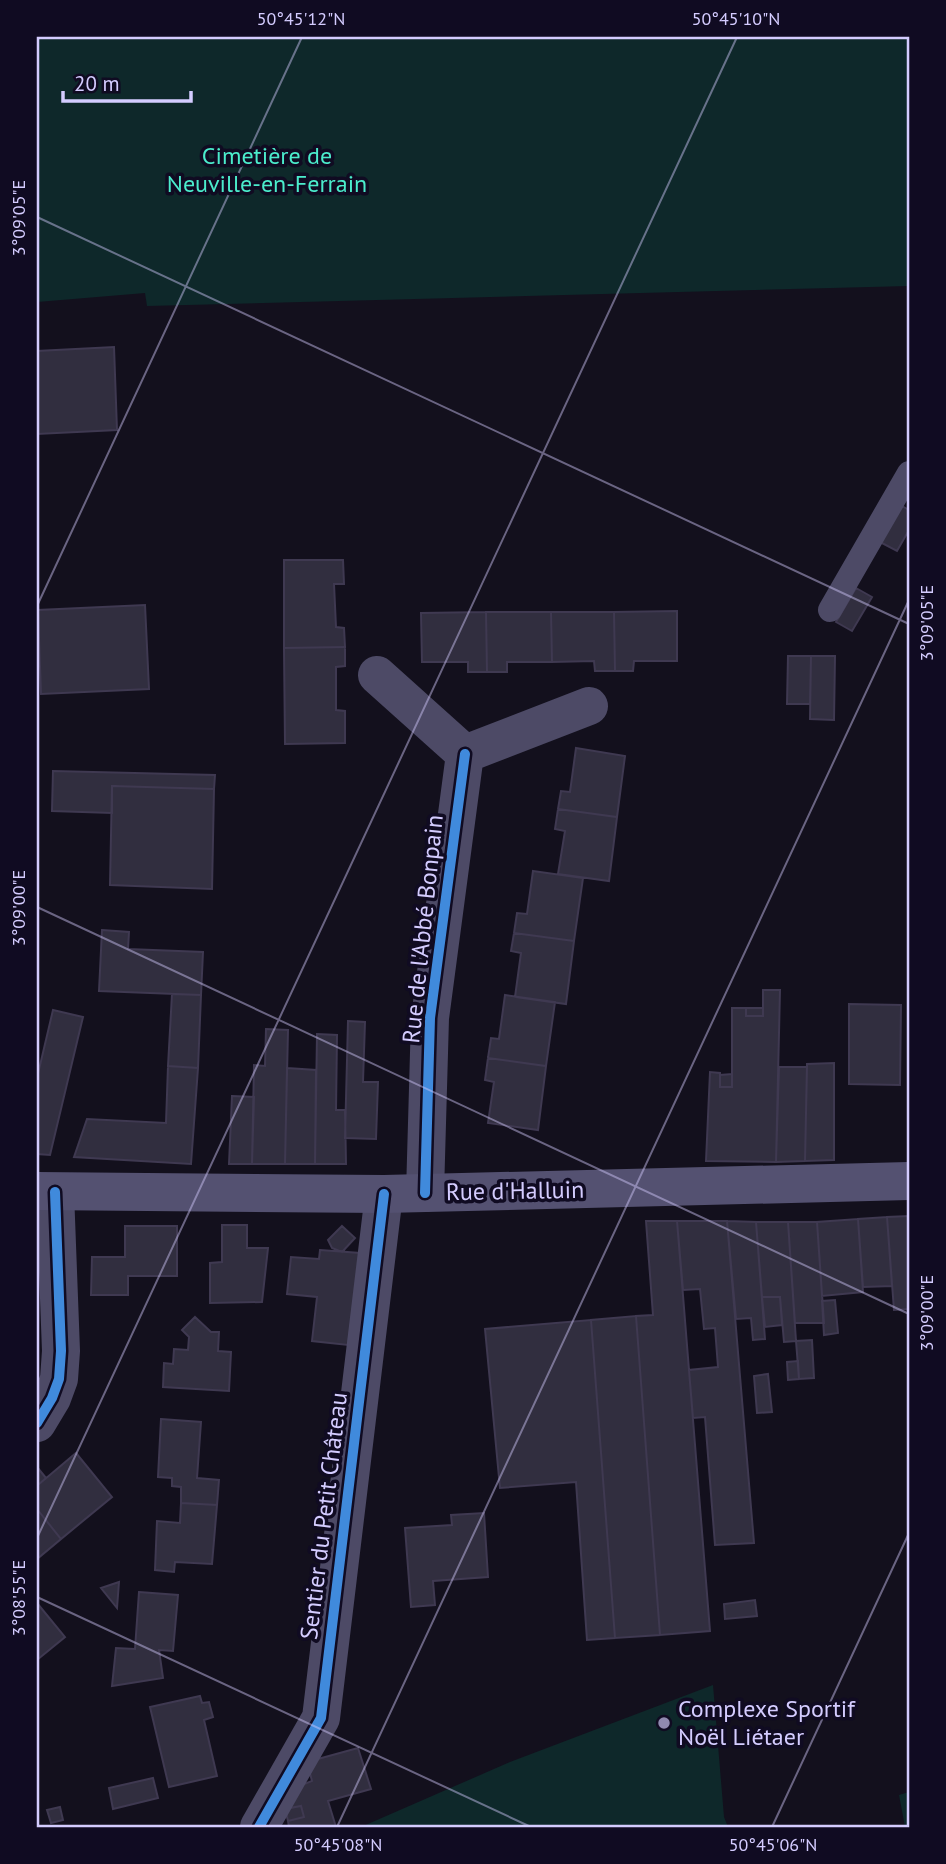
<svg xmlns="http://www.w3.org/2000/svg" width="946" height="1864" font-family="'PT Sans',sans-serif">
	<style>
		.green { fill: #0e282a }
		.building { fill: #312e3f; stroke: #3f3951; stroke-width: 2 }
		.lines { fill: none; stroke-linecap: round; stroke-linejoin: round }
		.service { stroke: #4d4a66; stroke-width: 24 }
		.minor { stroke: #4d4a66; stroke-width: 38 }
		.secondary { stroke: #545171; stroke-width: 38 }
		.cycleway-casing { stroke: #100b22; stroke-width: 15 }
		.cycleway { stroke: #408adc; stroke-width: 10 }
		.ticks { fill: none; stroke: #d4ccff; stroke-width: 2; stroke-opacity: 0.45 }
		.poi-dot { fill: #908ab0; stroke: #100b22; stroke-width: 2.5 }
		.labels { text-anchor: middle; stroke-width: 7; stroke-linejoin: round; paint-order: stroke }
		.park-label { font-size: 24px; fill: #4beccc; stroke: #100b22 }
		.street-label { font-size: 24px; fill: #d4ccff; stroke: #100b22 }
		.poi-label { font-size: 24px; fill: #d4ccff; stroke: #100b22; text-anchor: start }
		.neatline { fill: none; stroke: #d4ccff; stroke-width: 2.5 }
		.ticks-label { font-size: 18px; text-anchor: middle; fill: #d4ccff }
	</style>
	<rect width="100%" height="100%" fill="#13101d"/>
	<path class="green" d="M37 37H909V286L147 306 145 293 37 302Z
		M713 1685 724 1817 728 1827H361L510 1762Z
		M909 1792V1827H905L899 1795Z"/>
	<path class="building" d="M114 347 117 430 37 434V351Z
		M902 506 909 510V530L897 551 880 542Z
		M284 560H343L344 584H334L336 627 344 628 345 647 284 648Z
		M856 588 872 597 852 631 836 622Z
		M145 605 149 689 41 694 38 610Z
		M677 611V661H634L633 671H615L614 612Z
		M486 612H551L552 662H507V672H487Z
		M486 612 487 672H468V662H422L421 613Z
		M551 612H614L615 671H595L594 661 552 662Z
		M345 647V666L336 667V710L345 711V743L285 744 284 648Z
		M788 656H811L810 704H787Z
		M811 656H835L834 720 810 719Z
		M576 748 625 756 617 817 558 809 561 791 570 792Z
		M53 771 215 775 214 789 112 786V813L52 811Z
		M112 786 214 789 212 889 110 885Z
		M558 809 617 817 609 881 558 874 565 831 555 829Z
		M533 871 583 878 574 941 514 933 517 913 527 914Z
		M102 930 129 932 128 949 203 952 201 995 99 991Z
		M514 933 574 941 566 1004 515 997 521 953 511 951Z
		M763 990H780L776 1162 706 1161 710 1072 720 1073V1087H732V1008H746V1016H763Z
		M172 994 201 995 198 1068 168 1066Z
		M505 995 555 1002 546 1066 488 1058 491 1038 499 1039Z
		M849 1004 901 1005 900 1085 849 1084Z
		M746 1008H763V1016H746Z
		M53 1010 83 1017 50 1155 37 1154V1078Z
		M348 1021 365 1022 363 1082H378L376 1139 345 1138Z
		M266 1029 288 1030 285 1164H252L254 1065 265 1066Z
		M317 1034 337 1035 336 1110H345L346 1164H315Z
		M488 1058 546 1066 538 1130 488 1123 494 1082 485 1080Z
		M834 1063V1160L805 1161 807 1064Z
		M168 1066 198 1068 191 1164 74 1157 87 1119 166 1123Z
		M779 1067H807L805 1161 776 1162Z
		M287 1068 316 1070 315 1164H285Z
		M732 1074V1087H720V1075Z
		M232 1096 254 1097 252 1164H229Z
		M909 1216V1309L894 1310 887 1217Z
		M887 1217 892 1286 863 1287 858 1219Z
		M858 1219 863 1292 822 1296 817 1222Z
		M646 1221H677L710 1631 660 1635 636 1316 653 1315Z
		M677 1221H727L754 1543 715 1545 705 1417 693 1418 689 1370 718 1367 715 1328 704 1329 700 1289 683 1290Z
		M727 1221 756 1222 765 1339 753 1340 751 1318 736 1319Z
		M756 1222H788L796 1341 784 1342 780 1297H762Z
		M788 1222H817L824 1323H795Z
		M222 1225H247V1248H268L262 1302 210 1303V1263L222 1262Z
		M125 1226H177V1276H128V1295H91L92 1257H125Z
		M342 1226 355 1238 342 1252 332 1248 328 1240Z
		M320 1250 360 1253 348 1345 312 1341 317 1297 287 1294 291 1257 319 1259Z
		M762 1297H780L782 1325 765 1327Z
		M835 1300 838 1333 824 1335 822 1301Z
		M636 1316 660 1635 615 1638 591 1320Z
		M195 1317 211 1332H219L218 1351 231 1352 229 1391 163 1387 164 1363 173 1364 174 1349 188 1350 189 1337 182 1330Z
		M591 1320 615 1638 587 1640 576 1482 500 1488 485 1329Z
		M812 1340 814 1378 799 1379 796 1341Z
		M798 1361 799 1379 788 1380 787 1362Z
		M768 1374 772 1412 757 1413 754 1376Z
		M161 1419 201 1422 197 1478 219 1480 217 1505 181 1503V1487L172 1486V1478L158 1477Z
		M76 1453 112 1497 61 1539 37 1509V1483L38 1485Z
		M37 1467 46 1478 38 1485 37 1483Z
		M181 1503 217 1505 212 1564 175 1562 174 1572 155 1570 157 1521 180 1523Z
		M37 1509 61 1539 37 1559Z
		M484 1513 488 1577 433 1581 435 1605 411 1607 405 1528 452 1525 451 1515Z
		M119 1582 117 1608 101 1588Z
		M139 1592 178 1595 173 1651 159 1650 163 1678 112 1686 116 1648 135 1649Z
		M755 1600 757 1616 725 1619 724 1604Z
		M37 1603 65 1637 37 1660Z
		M200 1696 202 1703 209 1702 213 1717 204 1720 217 1776 169 1787 150 1707Z
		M358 1748 371 1789 328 1801 336 1827H289L288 1821 304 1817 301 1806 273 1811 282 1793 312 1781 307 1762Z
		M153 1778 158 1798 113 1809 109 1788Z
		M301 1806 304 1817 288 1821 285 1809Z
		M60 1807 63 1820 51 1823 47 1810Z"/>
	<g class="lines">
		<path class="service" d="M830 610 909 473"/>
		<path class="minor" d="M377 675 465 754 589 706
			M425 1193 430 1018 465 754
			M37 1423 52 1398 59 1379 61 1351 55 1192
			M259 1827 321 1718 384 1194"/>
		<path class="secondary" d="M37 1191 384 1194 909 1181"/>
		<defs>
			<path id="cycleway" d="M425 1193 430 1018 465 754
				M37 1423 52 1398 59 1379 61 1351 55 1192
				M259 1827 321 1718 384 1194"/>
		</defs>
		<use href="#cycleway" class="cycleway-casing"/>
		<use href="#cycleway" class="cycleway"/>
	</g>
	<path class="ticks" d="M37 217 909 624M37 606 302 37M37 907 909 1314M37 1538 737 37M37 1597 531 1827M337 1827 909 600M772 1827 909 1533"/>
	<circle class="poi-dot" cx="664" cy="1723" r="7"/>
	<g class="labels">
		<g class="park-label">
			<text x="267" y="164">Cimetière de<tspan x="267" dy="28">Neuville-en-Ferrain</tspan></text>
		</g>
		<g class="street-label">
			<text transform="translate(423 929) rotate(-84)" y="8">Rue de l'Abbé Bonpain</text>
			<text transform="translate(515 1191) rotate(-1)" y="8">Rue d'Halluin</text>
			<text transform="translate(324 1516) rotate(-83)" y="8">Sentier du Petit Château</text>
		</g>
		<g class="poi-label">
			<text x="678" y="1717">Complexe Sportif<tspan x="678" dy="28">Noël Liétaer</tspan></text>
		</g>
	</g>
	<rect width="946" height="1864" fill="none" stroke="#100b22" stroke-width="77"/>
	<path d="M63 91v10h128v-10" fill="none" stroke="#d4ccff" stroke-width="3.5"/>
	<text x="74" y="91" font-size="21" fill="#d4ccff" stroke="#100b22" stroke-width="5" paint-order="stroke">20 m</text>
	<rect x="38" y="38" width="870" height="1788" class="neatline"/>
	<g class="ticks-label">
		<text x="301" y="25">50°45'12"N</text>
		<text x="736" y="25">50°45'10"N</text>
		<text transform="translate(19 218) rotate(-90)" y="6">3°09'05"E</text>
		<text transform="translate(927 623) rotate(-90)" y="6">3°09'05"E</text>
		<text transform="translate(19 908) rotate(-90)" y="6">3°09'00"E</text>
		<text transform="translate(927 1313) rotate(-90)" y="6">3°09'00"E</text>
		<text transform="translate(19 1598) rotate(-90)" y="6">3°08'55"E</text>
		<text x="338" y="1851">50°45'08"N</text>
		<text x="773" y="1851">50°45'06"N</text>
	</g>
</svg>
